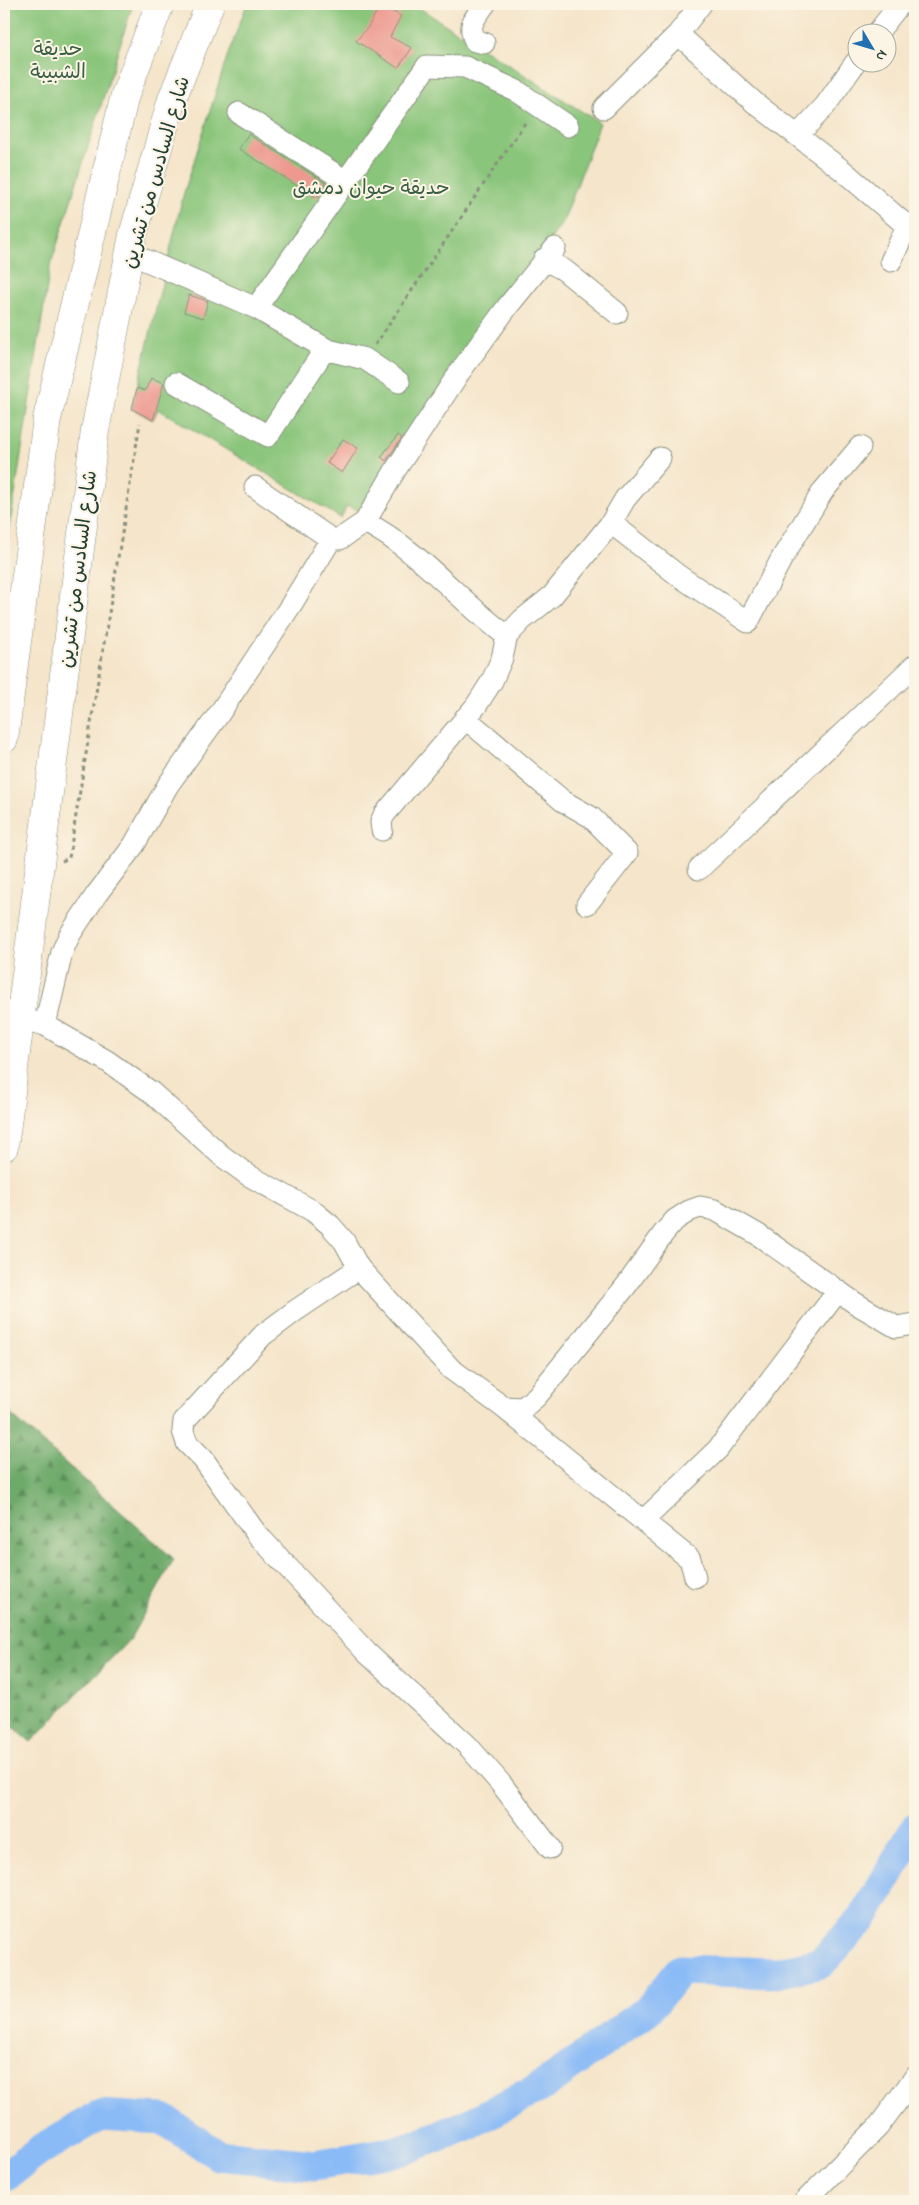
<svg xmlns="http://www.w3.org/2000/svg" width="919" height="2205" font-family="'Indie Flower','Playpen Sans Arabic',sans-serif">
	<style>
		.forest { fill: url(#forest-firs); stroke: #46744f }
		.green { fill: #89c57a; stroke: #548157 }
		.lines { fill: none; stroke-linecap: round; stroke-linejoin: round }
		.river { stroke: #8bbbf6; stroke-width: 31 }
		.building { fill: #ed998f }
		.minor-casing { stroke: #8a917f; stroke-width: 23 }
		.highway-casing { stroke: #8a917f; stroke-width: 29 }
		.path { stroke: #8a917f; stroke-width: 3; stroke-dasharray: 4 4; stroke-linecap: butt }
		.minor { stroke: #fff; stroke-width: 21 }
		.highway { stroke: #fff; stroke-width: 28 }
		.labels { text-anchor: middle; stroke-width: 4; stroke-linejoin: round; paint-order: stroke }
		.park-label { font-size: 20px; fill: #3a5f46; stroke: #fcf5e5 }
		.street-label { font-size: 20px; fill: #1f3d34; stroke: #fcf5e5 }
	</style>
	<defs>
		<pattern id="forest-firs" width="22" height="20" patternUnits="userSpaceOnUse" patternTransform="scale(1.25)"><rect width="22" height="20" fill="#6eaa6a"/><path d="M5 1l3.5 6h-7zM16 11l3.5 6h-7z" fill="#5a8c58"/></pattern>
	</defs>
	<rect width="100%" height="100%" fill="#fcf5e5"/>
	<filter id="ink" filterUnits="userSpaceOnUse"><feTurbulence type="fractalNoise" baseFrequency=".02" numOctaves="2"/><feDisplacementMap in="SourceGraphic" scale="10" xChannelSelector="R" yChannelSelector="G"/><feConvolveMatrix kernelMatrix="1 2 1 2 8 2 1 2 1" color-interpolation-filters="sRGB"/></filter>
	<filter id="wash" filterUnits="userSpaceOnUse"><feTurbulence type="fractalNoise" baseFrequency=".0096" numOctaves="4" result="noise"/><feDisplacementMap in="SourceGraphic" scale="20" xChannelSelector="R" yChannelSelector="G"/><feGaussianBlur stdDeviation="1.12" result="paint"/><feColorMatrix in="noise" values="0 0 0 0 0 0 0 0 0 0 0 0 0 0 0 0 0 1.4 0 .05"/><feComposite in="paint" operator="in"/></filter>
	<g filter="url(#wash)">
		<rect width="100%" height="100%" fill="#f5e5ca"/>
		<path class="forest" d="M8 1412 174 1559 130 1639 31 1742 4 1720V1458Z"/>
		<path class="green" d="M4 4H133L50 267 4 565Z
			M247 4H413L600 123 564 220 363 512 347 506 341 518 158 409 153 420 132 409 183 196 227 57Z"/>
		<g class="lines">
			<path class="river" d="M4 2177 43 2148 100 2115 163 2119 218 2155 314 2165 403 2150 469 2124 544 2085 648 2010 680 1970 775 1973 821 1963 863 1918 915 1829"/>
		</g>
		<g id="blocks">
			<path class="building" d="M380 5 401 16 390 37 412 48 398 68 356 41 368 27Z
				M248 134 326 183 317 198 239 149Z
				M189 295 208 301 203 318 184 312Z
				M151 378 164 383 153 420 132 409 137 388 145 391Z
				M398 435 402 438 386 461 381 457Z
				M343 439 358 448 342 473 327 463Z"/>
		</g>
	</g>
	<g filter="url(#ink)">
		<use href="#blocks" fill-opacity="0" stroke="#8a917f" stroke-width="1"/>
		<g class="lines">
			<defs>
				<path id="minor" d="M878 32 900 4
					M678 34 755 103 842 170 907 226
					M484 43 475 41C467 24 475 18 485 4
					M604 108 678 34 701 4
					M239 113 346 181
					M798 135 825 106 856 62
					M129 253 256 308 427 66 465 67 517 91 568 126
					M544 259 564 270 617 313
					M891 261 907 226 915 222
					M256 308 328 350 365 359 399 382
					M176 383 268 436 325 349
					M255 487 331 539H340L365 522 396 469 459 373 508 306 555 248
					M365 522C419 550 458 600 507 636
					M611 523 679 576 748 622 782 558 823 491 860 447
					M465 718 563 801 591 817 627 853 587 904
					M382 830 381 822 384 815 476 706 492 681 502 658 507 636 522 620 552 596 611 523 625 499 660 458
					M699 869 915 665
					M19 1018 45 1025 107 1061 151 1092 222 1156 248 1175 313 1211 330 1225 344 1241 359 1268 451 1369 503 1407 523 1408 537 1396 626 1286 663 1234 675 1220 689 1211 700 1207 715 1210 757 1234 855 1303 896 1327 915 1324
					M45 1025 62 952 69 936 96 895 134 845 168 785 219 714 291 605 331 539
					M359 1268 295 1311 263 1335 184 1421 183 1431 187 1443 203 1459 256 1533 367 1653 467 1745 502 1785 550 1848
					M503 1407 690 1559 695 1577
					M644 1520 718 1449 838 1291
					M805 2201 878 2127 915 2077"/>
				<path id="highway" d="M4 739 47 419 125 95 160 4
					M4 1147 95 431 133 235 172 99 210 4"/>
			</defs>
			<use href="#minor" class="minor-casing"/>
			<use href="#highway" class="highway-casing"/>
			<path class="path" d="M375 345 527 120
				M62 861 69 858 140 423"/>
			<use href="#minor" class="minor"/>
			<use href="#highway" class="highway"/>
		</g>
	</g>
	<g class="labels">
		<g class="park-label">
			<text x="58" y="55">حديقة<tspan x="58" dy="23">الشبيبة</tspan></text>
			<text x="371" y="194">حديقة حيوان دمشق</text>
		</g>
		<g class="street-label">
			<text transform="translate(155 172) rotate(-74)" y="7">شارع السادس من تشرين</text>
			<text transform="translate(77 569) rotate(-83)" y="7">شارع السادس من تشرين</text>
		</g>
	</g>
	<rect width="919" height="2205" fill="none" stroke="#fcf5e5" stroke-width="20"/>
	<g transform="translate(872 48) rotate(128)"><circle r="24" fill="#fcf5e5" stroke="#a4ab9e"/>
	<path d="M0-4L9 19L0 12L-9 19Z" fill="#1f6fb2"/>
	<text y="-8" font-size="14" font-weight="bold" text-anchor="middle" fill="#1f3d34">N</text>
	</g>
</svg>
